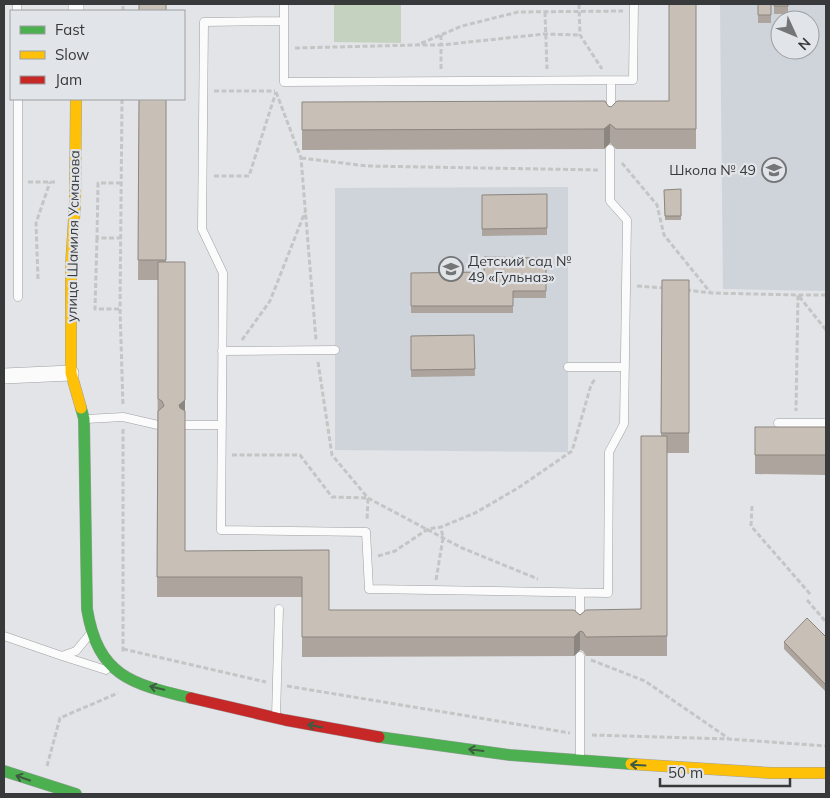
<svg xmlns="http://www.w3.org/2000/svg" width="830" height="798" font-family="Mulish,sans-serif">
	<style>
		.built { fill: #cfd4da; fill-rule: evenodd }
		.green { fill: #c4d2bf }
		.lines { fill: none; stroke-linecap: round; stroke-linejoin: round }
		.lane-casing { stroke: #9fa0a2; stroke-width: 9 }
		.street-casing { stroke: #9fa0a2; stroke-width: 16 }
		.fast-casing { stroke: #9fa0a2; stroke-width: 12 }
		.slow-casing { stroke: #9fa0a2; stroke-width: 12 }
		.jam-casing { stroke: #9fa0a2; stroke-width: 12 }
		.path { stroke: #c4c5c5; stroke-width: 3; stroke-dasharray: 5 2.5; stroke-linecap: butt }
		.lane { stroke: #fbfbfb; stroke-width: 8 }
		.street { stroke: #fbfbfb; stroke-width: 15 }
		.fast { stroke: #4caf50; stroke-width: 11 }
		.slow { stroke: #ffc107; stroke-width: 11 }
		.jam { stroke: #c62828; stroke-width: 11 }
		.wall { fill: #aca49d }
		.shaded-wall { fill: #8c8680 }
		.building { fill: #c8bfb7; stroke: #8c8680 }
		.oneway { stroke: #3e5c41 }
		.labels { text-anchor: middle; stroke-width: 4.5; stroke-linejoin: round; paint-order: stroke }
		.poi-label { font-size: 14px; fill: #38393a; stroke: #e1e4e8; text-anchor: end }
		.street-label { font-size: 14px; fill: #38393a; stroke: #e1e4e8 }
	</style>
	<rect width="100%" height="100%" fill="#e2e4e7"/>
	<path class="built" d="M720 4H826V291L723 289ZM780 20H810V50H780Z
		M568 187V452L335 450V188Z"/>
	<path class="green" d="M334 4 401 5V43L334 42Z"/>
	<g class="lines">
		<defs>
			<path id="lane" d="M17 4V11
				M284 4V82L633 80 634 4
				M284 21 204 22 202 229 223 273 221 530 366 532 369 589 608 593 609 452 624 424 627 220 610 201V149
				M611 116V81
				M18 297V99
				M222 351 335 350
				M568 367H625
				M86 419 123 417 158 425
				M778 423H826
				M185 425H222
				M580 623V593
				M4 636 62 656 76 651 90 634
				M62 656 106 670
				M580 656V759
				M276 716 279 609"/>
			<path id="street" d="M76 11V4
				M4 376 71 373"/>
			<path id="fast" d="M81 408 84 419 87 609C98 676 131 684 191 698
				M379 737 510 755 631 764
				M4 771 76 794"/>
			<path id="slow" d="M76 99 75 203 71 266V373L81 408
				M631 764 771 773H826"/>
			<path id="jam" d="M191 698 285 720 379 737"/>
		</defs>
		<use href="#lane" class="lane-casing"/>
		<use href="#street" class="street-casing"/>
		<use href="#fast" class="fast-casing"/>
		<use href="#slow" class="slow-casing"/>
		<use href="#jam" class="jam-casing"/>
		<path class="path" d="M579 4 580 35 602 69
			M123 11V4
			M545 12 547 69
			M441 35V45L544 34 580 35
			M295 48 417 45
			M441 69V45H417L462 26 518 12 623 11
			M214 91H275
			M276 92 301 158 316 340
			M122 99 120 309 123 406
			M301 158 367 166 600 170
			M622 163 657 205 664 235 710 292
			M214 176H249L276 92
			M28 182H55
			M121 183H98L97 238H121
			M97 238 95 309H120
			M38 279 36 223 50 182
			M637 286 665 288
			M686 290 712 293 798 295 796 411
			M826 295H798L826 330
			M242 340 270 301 305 212
			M318 362 332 455 368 498 462 548 538 579
			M123 429V653
			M232 455H300L332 497 368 498 367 521
			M752 506 751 526 811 595
			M378 556 395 551 428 529 441 527 475 513 518 488 572 451 591 385 595 379
			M436 580 443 538 441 527
			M807 600 826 622
			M123 649 266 682
			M591 660 645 681 728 738
			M287 686 570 733
			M592 735 729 739 826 746
			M47 766 60 718 118 693"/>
		<use href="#lane" class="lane"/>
		<use href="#street" class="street"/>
		<use href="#fast" class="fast"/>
		<use href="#slow" class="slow"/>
		<use href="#jam" class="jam"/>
	</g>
	<path class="wall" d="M696 4V149H616L610 143 604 149 302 150V102L608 106 611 107 669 101Z
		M758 4H771V23H758Z
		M774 4H788V14H774Z
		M139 99H166V262H185V551L329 550V610L580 615 641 609 661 436 662 280H689V453H667V656H586L583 651 580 650 574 656 302 657V597H157L158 280H138Z
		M681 189V220H665L664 190Z
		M547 194V235L482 236V195Z
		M546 258V298H513V313H411V273L484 272Z
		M474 335 475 376 411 377V336Z
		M755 427H826V475L755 474Z
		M826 637V692L784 649V642Z"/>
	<path class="shaded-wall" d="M610 124V143L604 149V129Z
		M185 262V419L179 405Z
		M580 631V650L574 656V637Z"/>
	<path class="building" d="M139 4H166V11H139Z
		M669 4H696V129H616L610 124 604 129 302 130V102L605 101 608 106 611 107 617 101H669Z
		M758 4H771V15H758Z
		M774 4H788V6H774Z
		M139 99H166V260H138Z
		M681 189V216H665L664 190Z
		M547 194V228L482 229V195Z
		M484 257 546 258V291H513V306H411V273L484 272Z
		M158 262H185V400L179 405 180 408 185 411V551L329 550V610H574L580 615 586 610 641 609V436H667V636L586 637 583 632 580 631 574 637H302V577H157L158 411 164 406 162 401 158 399Z
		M662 280H689V433H661Z
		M474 335 475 369 411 370V336Z
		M755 427H826V455H755Z
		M807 618 826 637V685L784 642Z"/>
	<defs><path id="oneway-shaft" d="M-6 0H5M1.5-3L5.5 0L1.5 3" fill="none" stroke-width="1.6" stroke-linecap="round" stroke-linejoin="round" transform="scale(1.25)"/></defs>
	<g class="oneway">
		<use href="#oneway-shaft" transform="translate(157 688) rotate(-166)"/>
		<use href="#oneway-shaft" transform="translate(315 726) rotate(-169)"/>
		<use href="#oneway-shaft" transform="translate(476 750) rotate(-173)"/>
		<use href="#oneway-shaft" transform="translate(638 765) rotate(-177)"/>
		<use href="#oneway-shaft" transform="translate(23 778) rotate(-161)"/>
	</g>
	<defs>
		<symbol id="school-ring" viewBox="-11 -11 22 22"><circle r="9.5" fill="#e1e4e8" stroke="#747577" stroke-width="1.5"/><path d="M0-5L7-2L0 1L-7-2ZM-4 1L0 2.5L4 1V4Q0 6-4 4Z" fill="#747577"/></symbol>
	</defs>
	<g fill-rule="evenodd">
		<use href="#school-ring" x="760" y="156" width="28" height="28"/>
		<use href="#school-ring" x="437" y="255" width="28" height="28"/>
	</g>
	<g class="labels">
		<g class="poi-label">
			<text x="756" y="175">Школа № 49</text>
			<text x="468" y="266" text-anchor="start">Детский сад №<tspan x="468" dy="16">49 «Гульназ»</tspan></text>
		</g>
		<g class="street-label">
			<text transform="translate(73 236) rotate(-89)" y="5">улица Шамиля Усманова</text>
		</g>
	</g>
	<rect width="830" height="798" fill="none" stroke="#38393a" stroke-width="10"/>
	<rect x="10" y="10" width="175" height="90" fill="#e1e4e8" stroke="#9da0a2"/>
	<rect x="20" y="26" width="25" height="8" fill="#4caf50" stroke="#9da0a2"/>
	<text x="55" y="35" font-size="15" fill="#38393a">Fast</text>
	<rect x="20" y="51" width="25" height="8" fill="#ffc107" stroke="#9da0a2"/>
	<text x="55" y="60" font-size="15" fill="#38393a">Slow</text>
	<rect x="20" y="76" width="25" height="8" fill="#c62828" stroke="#9da0a2"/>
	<text x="55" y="85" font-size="15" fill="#38393a">Jam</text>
	<g transform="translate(795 35) rotate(134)"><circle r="24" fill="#e1e4e8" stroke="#9da0a2"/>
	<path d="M0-4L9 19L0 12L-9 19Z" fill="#747577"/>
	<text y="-8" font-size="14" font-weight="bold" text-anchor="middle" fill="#38393a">N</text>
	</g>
	<path d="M660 778v8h130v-8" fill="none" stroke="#38393a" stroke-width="2.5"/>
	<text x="668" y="778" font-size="15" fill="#38393a" stroke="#e1e4e8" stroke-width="4" paint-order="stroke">50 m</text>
</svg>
